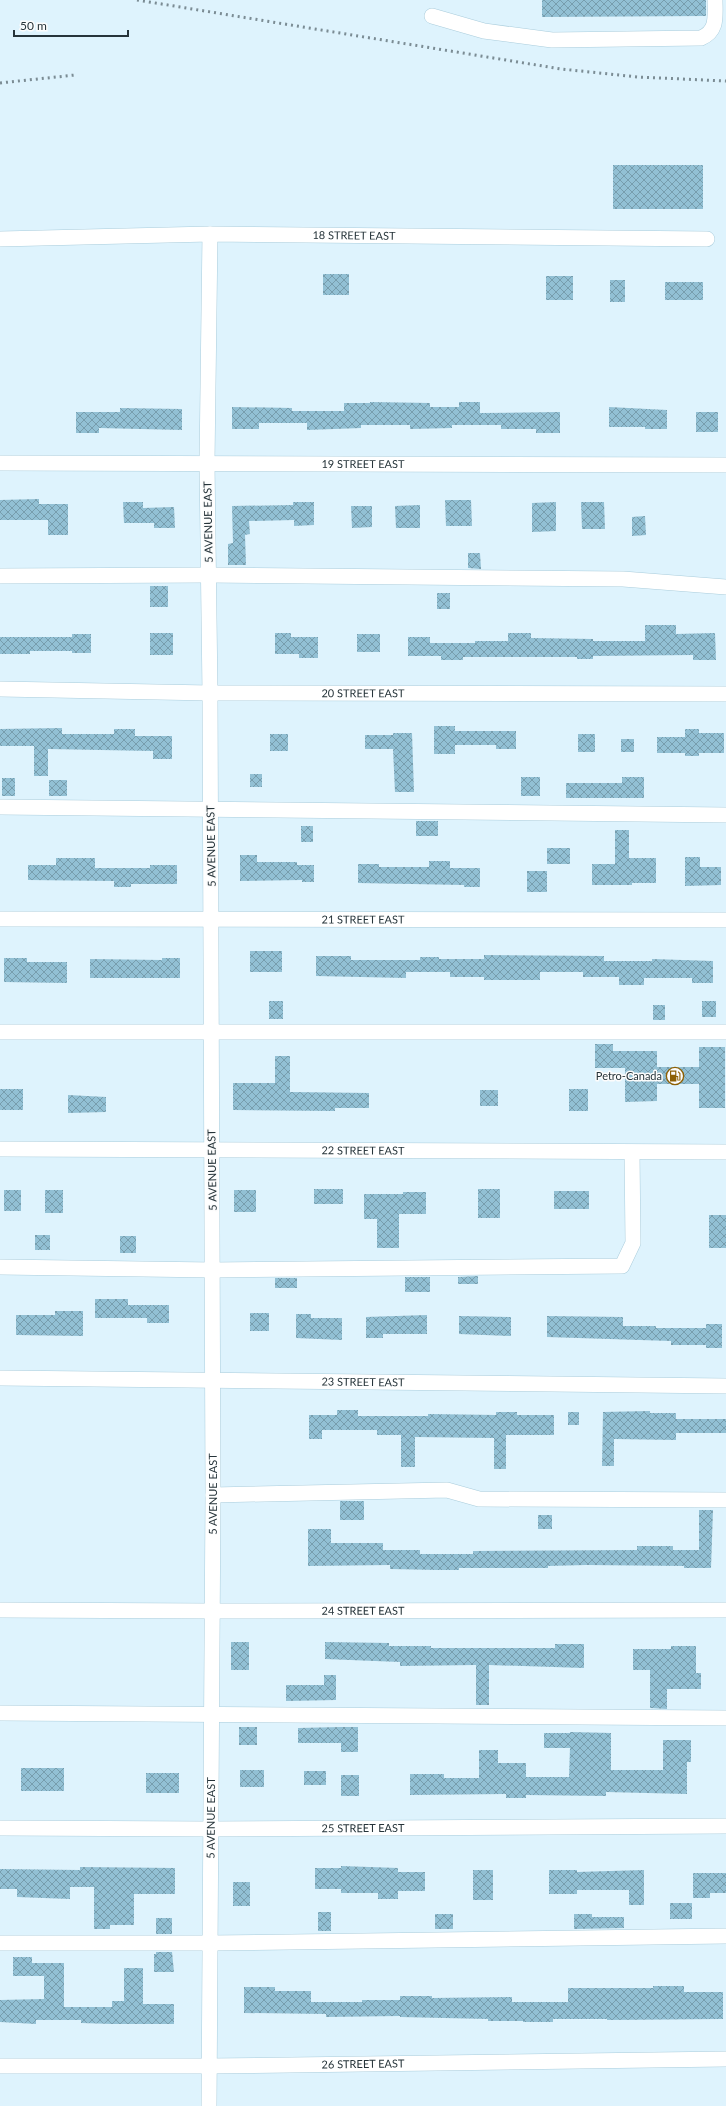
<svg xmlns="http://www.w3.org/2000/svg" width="726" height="2106" font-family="Lato,sans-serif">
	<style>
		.building { fill: url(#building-cross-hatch) }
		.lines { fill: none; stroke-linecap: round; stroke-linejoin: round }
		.minor-casing { stroke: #aacddc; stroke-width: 16 }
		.minor { stroke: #fff; stroke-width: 15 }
		.rail { stroke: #7b8c94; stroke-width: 3; stroke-dasharray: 2 4; stroke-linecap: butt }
		.labels { text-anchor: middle; stroke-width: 3; stroke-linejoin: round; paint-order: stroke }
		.street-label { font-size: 11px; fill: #26343a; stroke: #fcfcfc }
		.poi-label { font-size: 11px; fill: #26343a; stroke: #fcfcfc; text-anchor: end }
	</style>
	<defs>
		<pattern id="building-cross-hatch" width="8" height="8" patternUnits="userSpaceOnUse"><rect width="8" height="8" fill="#92c0d4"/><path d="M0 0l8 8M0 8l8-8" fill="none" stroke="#779dad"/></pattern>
	</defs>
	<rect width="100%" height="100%" fill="#def3fd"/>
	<path class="building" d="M542 0H706V16L542 17Z
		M613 165H703V209H613Z
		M323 274H349V295H323Z
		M546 276H573V300H546Z
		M610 280H625V302H610Z
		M665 282H703V300H665Z
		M370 402 430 403V407H459V402H480V413L560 412V433H536V429H501V425H452V428L410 429V425H361V428L307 430V423H259V429H232V407L292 408V411H344V403H370Z
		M609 407 667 410V429H645V427H609Z
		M120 408 182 409V430L99 428V433H76V412H120Z
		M696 412H718V432H696Z
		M39 499V504H68V535H48V520H0V500Z
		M445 500H471L472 526H446Z
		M123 502H143V508L174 507 175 528H154V523H124Z
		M293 502H314V525L294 526V520L249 521 250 534 245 535 246 565H228V544L233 543 232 506 293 505Z
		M556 502V531L532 532V503Z
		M581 502H604L605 529H582Z
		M420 505V528H396L395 506Z
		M351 506H372V527L352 528Z
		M645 516 646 535 632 536V517Z
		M468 553H480L481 569 468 568Z
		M150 586H168V607H150Z
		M437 593H450V609H437Z
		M645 625H676V634L715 633 716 660H693V655L593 656V659H577V657H463V660H441V656H408V637H430V643H475V641H508V633H531V638L593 639V641H645Z
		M150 633H173V655H150Z
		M275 633H291V637H318V658H299V654H275Z
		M72 634H91V653H72V651H30V654H0V637H72Z
		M357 634H380V652H357Z
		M434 726H455V731H516V749H496V745H455V754H434Z
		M62 728V734H114V729H135V736H172V759H153V751L48 749V776H34V746H0V729Z
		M685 729H699V733H724V753H699V756H685V753H657V737H685Z
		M393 733H412L414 792H395L393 749H365V735H393Z
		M270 734H288V751H270Z
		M578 734H595V752H578Z
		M621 739H634V752H621Z
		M250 774H262V787H250Z
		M521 777H540V796H521Z
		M622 777H644V798H566V783H622Z
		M2 778H15V796H2Z
		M49 780H67V796H49Z
		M416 821H438V836H416Z
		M301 826H313V842H301Z
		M615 830H629V858H656V883H632V885H592V864H615Z
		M547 848H570V864H547Z
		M240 855H257V862H297V865H314V882H302V880L240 881Z
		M685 857H700V867H721V885L685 886Z
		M56 858H95V868H150V865H177V884H131V887H114V881L28 880V865H56Z
		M429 861H450V868H480V887H464V885L358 883V864H379V867H429Z
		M527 871H547V892H527Z
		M250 951H282V972H250Z
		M484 955 604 956V961H652V959L713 961V983H692V978H644V985H619V977H583V972H540V980H484V977H450V972H406V978L316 976V956H351V960H420V957H439V959H484Z
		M4 958H27V962H67V983L4 982Z
		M162 958H180V978H90V959L162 960Z
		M269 1001H283V1019H269Z
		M702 1001H716V1017H702Z
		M653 1005H665V1020H653Z
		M595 1044H613V1051H657V1067H699V1047H725V1108H699V1084H657V1101L625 1102V1068H595Z
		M275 1056H290V1092L369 1093V1108H335V1111L233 1110V1083H275Z
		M0 1089H23V1110H0Z
		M569 1089H588V1111H569Z
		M480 1090H498V1106H480Z
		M68 1095 106 1097V1112L68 1113Z
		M314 1189H343V1204H314Z
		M478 1189H500V1218H478Z
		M4 1190H21V1211H4Z
		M45 1190H63V1213H45Z
		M234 1190H256V1212H234Z
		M554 1191H589V1209H554Z
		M403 1192H426V1214H399V1248H377V1219H364V1194H403Z
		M709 1215H726V1248H709Z
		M35 1235H50V1250H35Z
		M120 1236H136V1253H120Z
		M478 1276V1284H458V1277Z
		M405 1277H430V1292H405Z
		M275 1278H297V1288H275Z
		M95 1299H128V1305H169V1323H147V1318H95Z
		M55 1311H83V1336L16 1335V1315H55Z
		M250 1313H269V1331H250Z
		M296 1314H311V1318H342V1340L296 1338Z
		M427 1315V1334H383V1338H366V1317Z
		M459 1316 511 1317V1336L459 1334Z
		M547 1316 623 1317V1326H656V1328H706V1324H722V1348H706V1345H671V1341L547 1337Z
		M337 1410H358V1416H428V1414L496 1415V1412H517V1415H554V1435H506V1469H494V1438L415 1437V1467H401V1435H377V1430H322V1439H309V1415H337Z
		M650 1411V1413H676V1419H726V1433H676V1440L614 1439V1466H602L603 1412Z
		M568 1412H579V1425H568Z
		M340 1501H364V1520H340Z
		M699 1510H713L711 1568H684V1566L586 1565 548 1566V1568H459V1570H437L390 1569V1565L308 1566V1529H331V1543H383V1550H420V1554H473V1551L637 1550V1546H673V1550H699Z
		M538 1515H552V1529H538Z
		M231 1642H249V1670H231Z
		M325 1642 389 1643V1646H431V1648H555V1644H584V1668L489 1665V1705H476V1665L400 1666V1662L325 1659Z
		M671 1646H696V1673H701V1689H667V1709L650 1708V1670H633V1649H671Z
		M324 1675H336V1700L286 1701V1685H324Z
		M239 1727H257V1745H239Z
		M341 1727H358V1752H341V1743H298V1728Z
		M570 1732 611 1733V1770H663V1740H691V1762H687V1794L606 1792V1796L526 1795V1798H506V1794L410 1795V1774H444V1778H479V1750H498V1763H526V1777H569L570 1748H544V1733H570Z
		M21 1768H64V1791H21Z
		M240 1770H264V1787H240Z
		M304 1771H326V1785H304Z
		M146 1773H179V1793H146Z
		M341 1775H359V1796H341Z
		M341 1866 398 1868V1872H425V1891H398V1899H378V1893H341V1889H315V1868H341Z
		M80 1867 175 1868V1894H134V1925H110V1929H94V1887H70V1899L17 1897V1889H0V1869L80 1870Z
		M473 1870H493V1900H473Z
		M549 1870H577V1872L644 1870V1905H629V1890H577V1894H549Z
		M693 1873H726V1893H710V1898H693Z
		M233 1882H250V1906H233Z
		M670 1903H692V1919H670Z
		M318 1912H331V1931H318Z
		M435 1914H453V1929H435Z
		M574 1914H592V1917H624V1928L574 1929Z
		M156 1918H172V1934H156Z
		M156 1952H172L174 1972H154V1954H156Z
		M13 1957H32V1963H64V2007H112V2001H124V1968H143V2004H174V2024H112L81 2023V2020H36V2024L0 2022V2000L44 1999V1976H13Z
		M653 1986H684V1992H723V2019L607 2020V2019H553V2022H523V2021H488V2019L400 2017V2016L326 2017V2014L244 2013V1987H275V1991H311V2002H362V2000H400V1996H432V1998L512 1997V2002H568V1988H653Z"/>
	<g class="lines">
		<defs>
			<g id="minor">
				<path d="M432 16 484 31 552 40 701 38C718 31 715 16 715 0"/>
				<path id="s1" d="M0 239 210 234 707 239"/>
				<path id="s2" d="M0 463 726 465"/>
				<path d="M0 576 209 575 623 579 726 587"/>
				<path id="s3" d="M0 689 210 693 726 694"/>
				<path d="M0 807 726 815"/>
				<path id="s4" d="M0 919 726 920"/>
				<path d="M0 1032H726"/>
				<path id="s5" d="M0 1149 726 1152"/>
				<path d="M0 1267 213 1270 622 1266 633 1243 632 1152"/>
				<path id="s6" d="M0 1378 726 1386"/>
				<path d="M213 1495 447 1490 479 1499 726 1500"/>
				<path id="s7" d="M0 1610 212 1611 726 1610"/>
				<path d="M0 1713 726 1718"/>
				<path id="s8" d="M0 1828 209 1829 726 1826"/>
				<path d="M0 1943H211L726 1936"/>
				<path id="s9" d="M0 2066H210L726 2059"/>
				<path id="s10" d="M209 2106 213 1495 210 693 207 463 210 234"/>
			</g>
		</defs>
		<use href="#minor" class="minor-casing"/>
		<use href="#minor" class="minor"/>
		<path class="rail" d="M137 0 561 69 638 77 726 81
			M0 83 75 75"/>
	</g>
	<defs>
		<symbol id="fuel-ring" viewBox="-11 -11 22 22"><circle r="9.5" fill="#fcfcfc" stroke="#8d6005" stroke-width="1.5"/><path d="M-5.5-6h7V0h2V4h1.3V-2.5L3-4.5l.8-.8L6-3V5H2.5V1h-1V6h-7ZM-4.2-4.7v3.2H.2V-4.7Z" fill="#8d6005"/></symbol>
	</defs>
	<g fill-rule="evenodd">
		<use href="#fuel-ring" x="665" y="1066" width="20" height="20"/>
	</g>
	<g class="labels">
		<g class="street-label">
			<text dy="4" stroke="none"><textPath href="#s1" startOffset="354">18 STREET EAST</textPath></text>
			<text dy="4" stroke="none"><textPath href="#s2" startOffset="363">19 STREET EAST</textPath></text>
			<text transform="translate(208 522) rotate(-91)" y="4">5 AVENUE EAST</text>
			<text dy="4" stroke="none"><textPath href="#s3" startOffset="363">20 STREET EAST</textPath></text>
			<text transform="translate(211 846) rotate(-91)" y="4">5 AVENUE EAST</text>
			<text dy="4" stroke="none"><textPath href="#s4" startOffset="363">21 STREET EAST</textPath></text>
			<text dy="4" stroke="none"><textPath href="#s5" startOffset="363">22 STREET EAST</textPath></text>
			<text transform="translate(212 1170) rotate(-91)" y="4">5 AVENUE EAST</text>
			<text dy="4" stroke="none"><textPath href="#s6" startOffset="363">23 STREET EAST</textPath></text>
			<text dy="4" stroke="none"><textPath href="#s10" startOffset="612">5 AVENUE EAST</textPath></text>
			<text dy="4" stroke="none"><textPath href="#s7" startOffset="363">24 STREET EAST</textPath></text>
			<text dy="4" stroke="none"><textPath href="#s10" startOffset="288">5 AVENUE EAST</textPath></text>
			<text dy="4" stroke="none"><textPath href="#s8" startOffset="363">25 STREET EAST</textPath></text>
			<text dy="4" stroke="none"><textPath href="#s9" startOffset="363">26 STREET EAST</textPath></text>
		</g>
		<g class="poi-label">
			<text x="662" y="1080">Petro-Canada</text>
		</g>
	</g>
	<path d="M14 30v6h114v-6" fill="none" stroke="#26343a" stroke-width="2"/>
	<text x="20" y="30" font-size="12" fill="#26343a" stroke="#fcfcfc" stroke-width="3" paint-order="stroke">50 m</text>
</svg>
